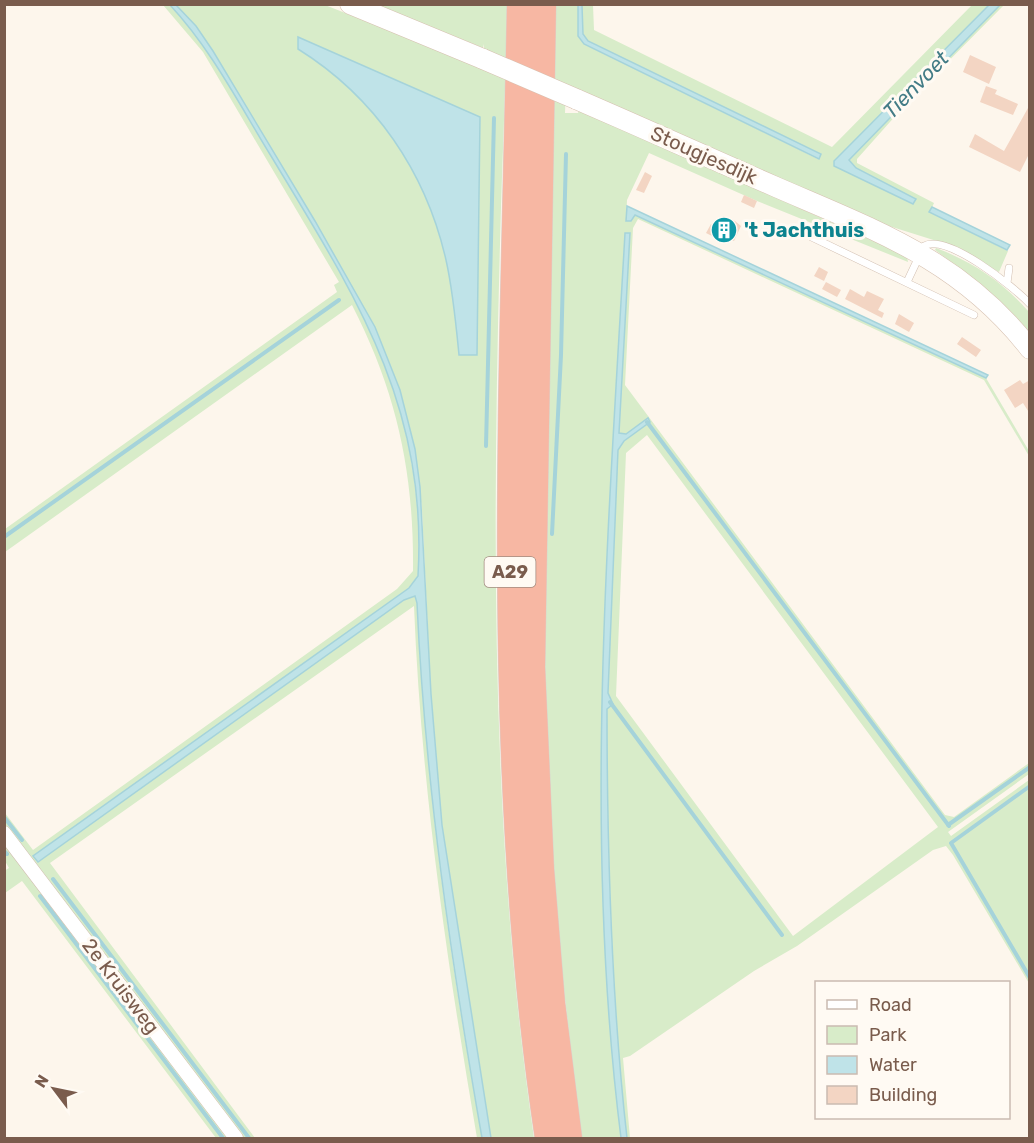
<svg xmlns="http://www.w3.org/2000/svg" width="1034" height="1143" font-family="Rubik,sans-serif">
	<style>
		.green { fill: #d8ecc9; fill-rule: evenodd }
		.water { fill: #bfe3e8; stroke: #a5d3da; stroke-width: 1.5 }
		.lines { fill: none; stroke-linecap: round; stroke-linejoin: round }
		.stream { stroke: #a5d3da; stroke-width: 4 }
		.building { fill: #f3d5c3 }
		.lane-casing { stroke: #d1beb0; stroke-width: 8 }
		.street-casing { stroke: #d1beb0; stroke-width: 15 }
		.secondary-casing { stroke: #d6c0b0; stroke-width: 21 }
		.highway-casing { stroke: #dad1cd; stroke-width: 27 }
		.lane { stroke: #fff; stroke-width: 7 }
		.street { stroke: #fff; stroke-width: 14 }
		.secondary { stroke: #fff; stroke-width: 20 }
		.highway { stroke: #f7b7a3; stroke-width: 26 }
		.secondary-bridge-casing { stroke: #d6c0b0; stroke-width: 21; stroke-linecap: butt }
		.secondary-bridge { stroke: #fff; stroke-width: 20 }
		.labels { text-anchor: middle; stroke-width: 6; stroke-linejoin: round; paint-order: stroke }
		.shield { fill: #fffaf3; stroke: #a28b7f; stroke-width: 1.5 }
		.shield-label { font-size: 18px; font-weight: bold; fill: #7a5c4d }
		.street-label { font-size: 20px; fill: #7a5c4d; stroke: #fffaf3 }
		.culture-label { font-size: 20px; font-weight: bold; fill: #0d838f; stroke: #fffaf3; text-anchor: start }
		.water-label { font-size: 21px; font-style: italic; fill: #437c86; stroke: #fffaf3 }
	</style>
	<rect width="100%" height="100%" fill="#fdf6ec"/>
	<path class="green" d="M163 5H170C212 50 241 106 273 159 357 299 427 405 418 576L409 588 34 856 38 862 404 600 415 596 417 603C425 783 450 961 482 1138H477C447 963 421 785 414 606L50 863 255 1138H240L41 870 5 829V813L33 850 397 589 413 571C414 472 397 393 352 305L5 552V529L337 292 334 285 339 282 203 52Z
		M176 5H325L484 68V44L483 48 377 5H507C506 84 502 164 500 244 492 543 491 842 534 1138H491L442 825 431 694 422 510 415 449 400 390 375 327 315 221 213 51ZM298 49 480 117 459 355C456 323 454 291 446 260 426 172 375 97 298 49Z
		M555 5H578V36L584 44 818 159 821 154 588 41 583 34 582 5H593L594 30 832 147 972 5H990L834 161 913 204 915 199 856 168 849 160 1000 5H1004L906 104 857 159V163L934 203 930 212 1008 251 999 272 943 243 889 226 566 85 565 113H578L579 110 907 256 908 262 757 201 649 153 627 200 626 221 635 215 986 378 1029 451V456L984 380 638 219 633 228 625 385 945 815 954 817 1029 763V774L948 832 951 836 1029 780 1030 985 953 855 946 846 933 850 797 946 754 971 630 1056 623 1058 630 1138H627C612 1007 608 875 607 742V708L613 704 608 693 618 450 624 441 650 422 647 419 626 434H619L625 233C608 534 584 838 621 1138H581L556 921 543 653ZM647 435 938 827 793 936 616 696 626 453Z
		M936 248C973 262 1003 282 1029 312V335L962 270 935 250Z
		M5 837 233 1138H216L22 881 5 893 4 871 9 868 5 861Z"/>
	<path class="water" d="M990 4 1000 5 849 160 856 168 916 199 913 204 834 166V161Z
		M170 5H176L196 26 213 51 315 221 375 327 400 390 415 449 420 487 431 694 442 825 491 1138H482C451 961 425 783 417 603L415 596 404 600 38 862 33 856 409 588 418 576C428 405 355 295 271 156 239 104 211 49 170 5Z
		M578 5H582L583 34 588 41 821 154 819 159 584 44 578 36Z
		M298 37 480 117 477 355H459C456 324 453 291 446 260 426 172 375 97 298 49Z
		M627 206 988 375 986 378 635 215 631 221H626Z
		M932 207 1010 245 1007 250 929 212Z
		M625 233H630L619 433 626 434 648 418 650 422 624 441 618 450 608 693 613 704 607 709C607 852 611 996 627 1138H621C583 838 608 534 625 233Z"/>
	<g class="lines">
		<path class="stream" d="M647 422 949 826
			M486 446 494 118
			M552 534 561 355 566 154
			M4 537 339 300
			M610 702 782 935
			M1030 786 951 843 1030 978
			M4 817 22 840
			M948 825 1030 767
			M4 851 7 854
			M53 879 249 1138
			M40 896 223 1138"/>
	</g>
	<path class="building" d="M970 55 996 67 989 84 963 72Z
		M986 86 997 90 995 94 1018 104 1013 115 980 102Z
		M1028 108 1030 152 1020 172 969 147 975 134 1004 151Z
		M645 172 652 176 644 193 636 190Z
		M744 195 757 201 754 208 741 202Z
		M723 216 735 221 741 226 734 241 716 233 714 237 706 233 711 224 718 227Z
		M819 267 828 272 824 281 814 276Z
		M826 282 841 290 837 297 822 289Z
		M850 289 864 297 867 291 884 299 878 310 884 313 882 318 845 299Z
		M899 314 914 323 909 332 895 324Z
		M962 337 981 350 976 357 957 344Z
		M1020 380 1023 384 1030 380V414L1023 403 1015 408 1004 390Z"/>
	<g class="lines">
		<defs>
			<path id="lane" d="M799 231 974 315
				M907 282 924 246C947 233 1014 287 1030 304
				M1007 283 1009 268"/>
			<path id="street" d="M4 833 236 1138"/>
			<path id="secondary" d="M350 4 483 59
				M576 99C643 128 710 158 776 187 875 230 961 260 1030 349"/>
			<path id="highway" d="M520 4C513 383 492 763 548 1138
				M543 4 532 667 541 869 552 1003 569 1138"/>
		</defs>
		<use href="#lane" class="lane-casing"/>
		<use href="#street" class="street-casing"/>
		<use href="#secondary" class="secondary-casing"/>
		<use href="#highway" class="highway-casing"/>
		<use href="#lane" class="lane"/>
		<use href="#street" class="street"/>
		<use href="#secondary" class="secondary"/>
		<use href="#highway" class="highway"/>
		<defs>
			<path id="secondary-bridge" d="M483 59 576 99"/>
		</defs>
		<use href="#secondary-bridge" class="secondary-bridge-casing"/>
		<use href="#secondary-bridge" class="secondary-bridge"/>
	</g>
	<defs>
		<symbol id="building-disc" viewBox="-11 -11 22 22"><circle r="9.5" fill="#0f9aa8" stroke="#fffaf3"/><path d="M-4-6H4V6H1V3H-1V6H-4ZM-2.5-4.3h1.7v1.8h-1.7ZM.8-4.3h1.7v1.8H.8ZM-2.5-1h1.7V.8h-1.7ZM.8-1h1.7V.8H.8Z" fill="#fff"/></symbol>
	</defs>
	<g fill-rule="evenodd">
		<use href="#building-disc" x="709" y="215" width="30" height="30"/>
	</g>
	<g class="labels">
		<rect class="shield" x="484.5" y="557" width="51" height="30" rx="4.5"/>
		<g class="shield-label">
			<text x="510" y="578">A29</text>
		</g>
		<g class="street-label">
			<text transform="translate(704 155) rotate(24)" y="7">Stougjesdijk</text>
			<text transform="translate(121 986) rotate(53)" y="7">2e Kruisweg</text>
		</g>
		<g class="culture-label">
			<text x="744" y="237">'t Jachthuis</text>
		</g>
		<g class="water-label">
			<text transform="translate(916 85) rotate(-46)" y="7">Tienvoet</text>
		</g>
	</g>
	<rect width="1034" height="1143" fill="none" stroke="#7a5c4d" stroke-width="12"/>
	<rect x="815" y="981" width="195" height="138" fill="#fffaf3" stroke="#cabbb1" stroke-width="1.5"/>
	<rect x="827" y="1000" width="30" height="9" fill="#ffffff" stroke="#cabbb1" stroke-width="1.5"/>
	<text x="869" y="1011" font-size="18" fill="#7a5c4d">Road</text>
	<rect x="827" y="1026" width="30" height="18" fill="#d8ecc9" stroke="#cabbb1" stroke-width="1.5"/>
	<text x="869" y="1041" font-size="18" fill="#7a5c4d">Park</text>
	<rect x="827" y="1056" width="30" height="18" fill="#bfe3e8" stroke="#cabbb1" stroke-width="1.5"/>
	<text x="869" y="1071" font-size="18" fill="#7a5c4d">Water</text>
	<rect x="827" y="1086" width="30" height="18" fill="#f3d5c3" stroke="#cabbb1" stroke-width="1.5"/>
	<text x="869" y="1101" font-size="18" fill="#7a5c4d">Building</text>
	<g transform="translate(54 1089) rotate(302)" stroke="#fffaf3" stroke-width="4.5" paint-order="stroke">
	<path d="M0-4.5L10 22L0 15L-10 22Z" fill="#7a5c4d"/>
	<text y="-9" font-size="16" font-weight="bold" text-anchor="middle" fill="#7a5c4d">N</text>
	</g>
</svg>
